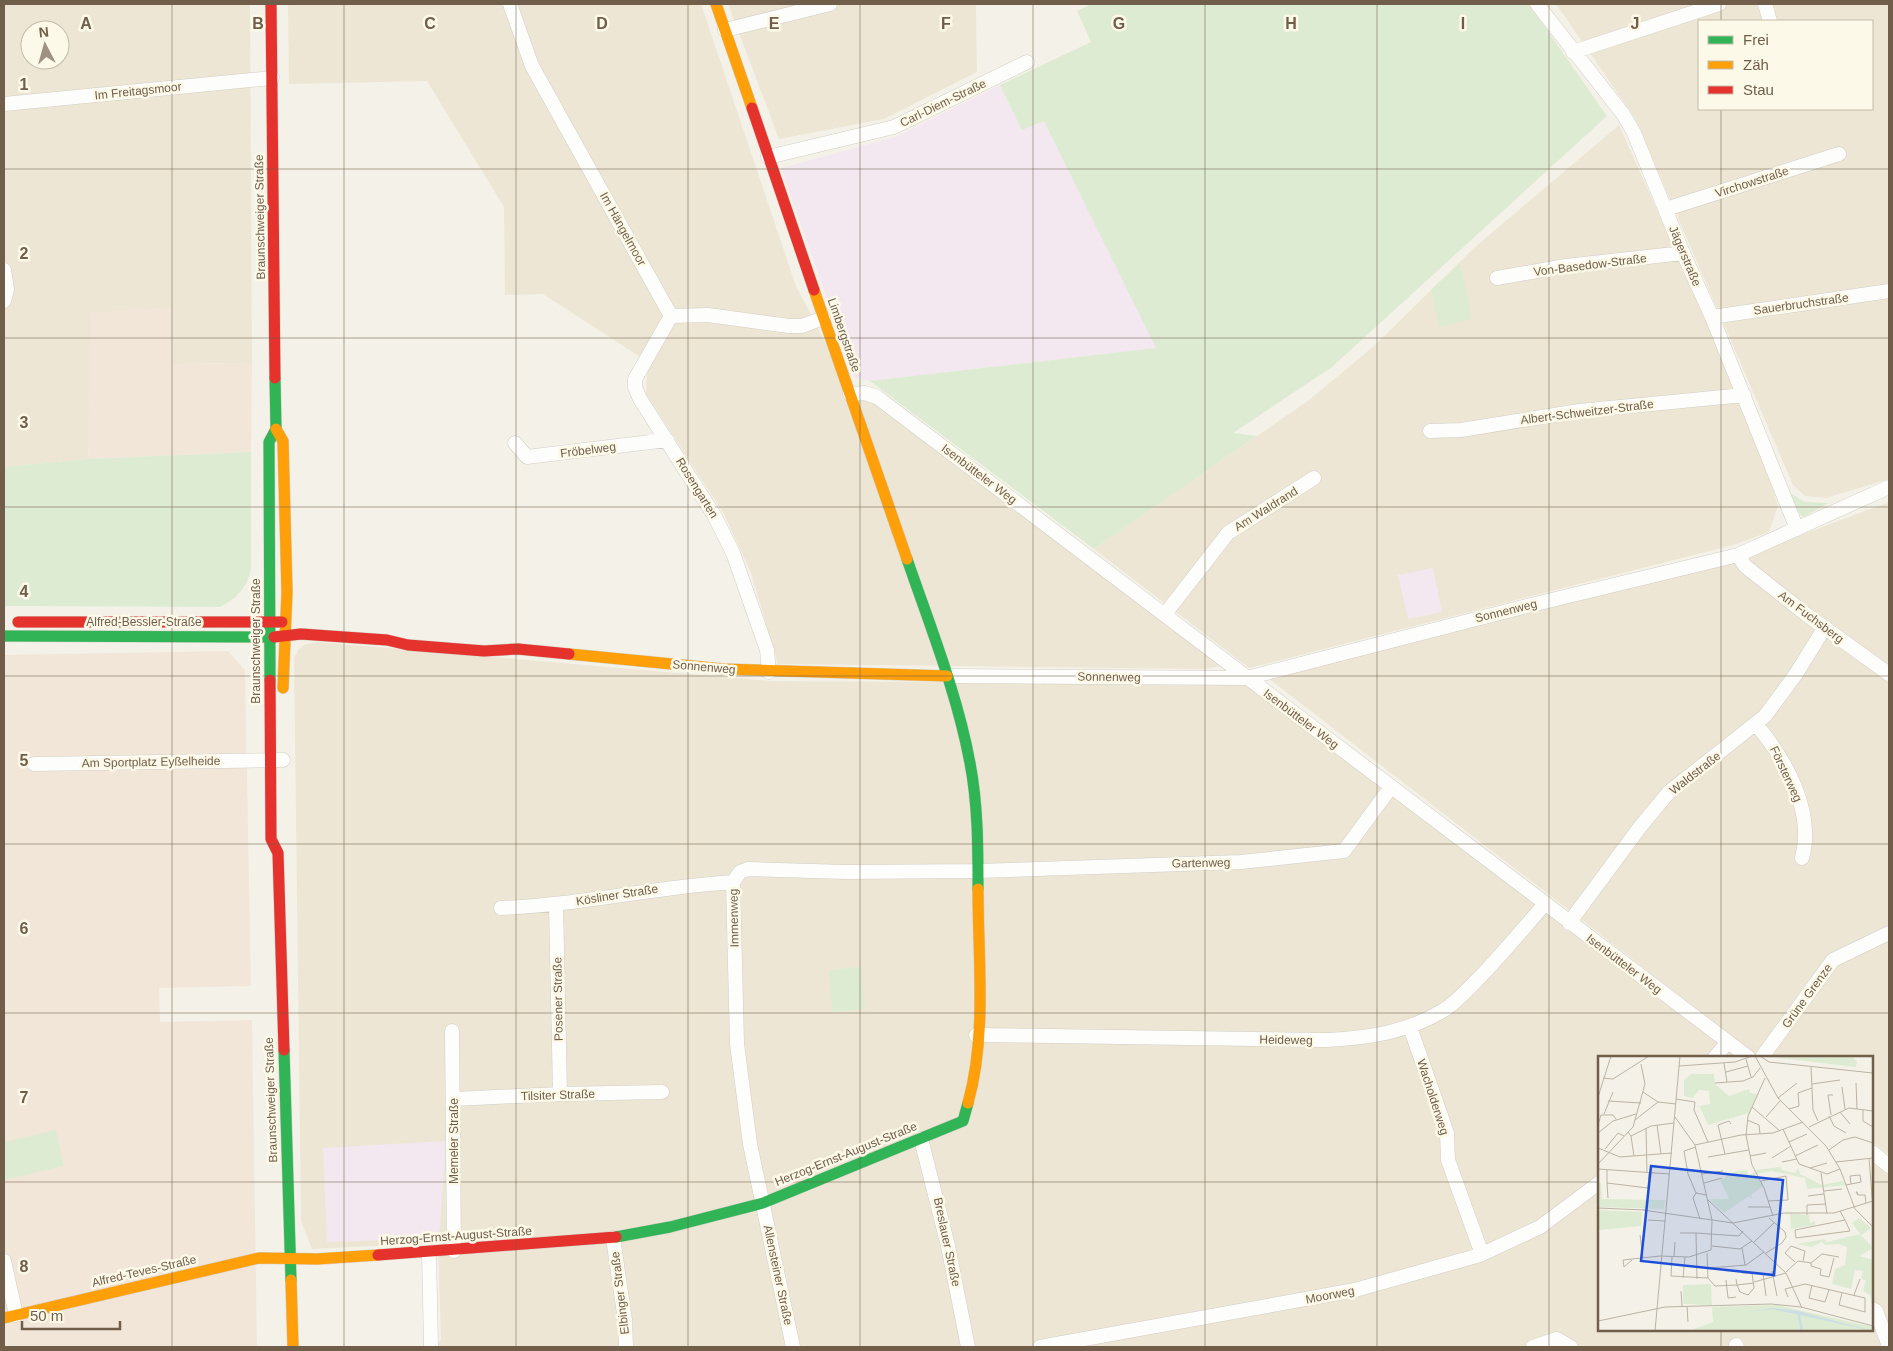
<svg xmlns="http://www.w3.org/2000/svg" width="1893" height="1351" font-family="Arial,sans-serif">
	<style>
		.residential { fill: #ede6d5; fill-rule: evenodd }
		.commercial { fill: #f2e6d9 }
		.education { fill: #f3e8f0 }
		.green { fill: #ddebd3 }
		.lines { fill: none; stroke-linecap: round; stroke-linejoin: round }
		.street-casing { stroke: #d2cec5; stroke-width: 15 }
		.fast-casing { stroke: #d4cfc6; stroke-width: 12 }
		.slow-casing { stroke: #d4cfc6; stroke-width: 12 }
		.jam-casing { stroke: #d4cfc6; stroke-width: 12 }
		.street { stroke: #fdfdfc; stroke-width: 14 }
		.fast { stroke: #30b455; stroke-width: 11 }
		.slow { stroke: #ff9f0a; stroke-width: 11 }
		.jam { stroke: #e5322d; stroke-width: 11 }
		.grid { fill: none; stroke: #705e4b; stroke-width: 1; stroke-opacity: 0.55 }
		.labels { text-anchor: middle; stroke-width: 5; stroke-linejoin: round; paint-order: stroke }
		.street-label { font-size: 12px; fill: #705e4b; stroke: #fdf9e8 }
		.inset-river { fill: none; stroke: #cbdee4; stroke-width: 2.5 }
		.inset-road { fill: none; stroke: #bbb3a4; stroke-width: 1 }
		.view { fill: #1d4ed8; fill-opacity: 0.15; stroke: #1d4ed8; stroke-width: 2.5 }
		.inset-edge { fill: none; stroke: #705e4b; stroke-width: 2.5 }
		.grid-label { font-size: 16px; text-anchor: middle; font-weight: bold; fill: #705e4b; stroke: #fdf9e8; stroke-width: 5; stroke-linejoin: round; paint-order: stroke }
	</style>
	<rect width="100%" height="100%" fill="#f4f2e8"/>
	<path class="residential" d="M4 4H250L252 363 174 364 92 313 88 459 4 467ZM30 30H60V60H30Z
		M288 4H701L796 286 844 378 1234 664 1203 669 778 664 751 573 724 514 646 394 647 374 651 364 543 294 505 295 504 207 427 81 289 84Z
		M728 4H976L977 72 884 119 779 139Z
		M1556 4H1889V479L1826 498 1805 496 1793 485 1635 118ZM1699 21H1872V109H1699Z
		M1619 125 1753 424 1778 506 1769 532 1733 545 1249 668 1094 549 1309 400 1374 346 1475 247Z
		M1889 502V1155L1872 1142V1057H1759L1268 678 1740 558Z
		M318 642 771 681 1254 684 1743 1057H1599V1330H1872V1155L1889 1168V1347H436L441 1339 438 1243 312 1249 301 1221 294 658 299 649 306 644Z"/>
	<path class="commercial" d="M172 307 174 364 252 363 251 452 88 459 91 313Z
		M228 651 245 670 251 986 159 988 160 1022 252 1020 257 1347H4V655Z"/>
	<path class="education" d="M1000 85 1022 130 1044 121 1157 348 870 381 855 378 781 168 898 136Z
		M1433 568 1442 612 1408 619 1398 575Z
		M446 1141 439 1238 327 1242 323 1148Z"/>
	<path class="green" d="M1091 4H1529L1607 116 1332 367 1233 433 1257 436 1094 549 870 381 1156 348 1044 121 1022 130 1000 85 1091 42 1077 11Z
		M1460 263 1472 319 1440 327 1431 290Z
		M251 452V569C247 587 237 599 220 607L4 606V467L88 459Z
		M1790 493 1805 502 1829 503 1803 517 1799 513Z
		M861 967 865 1009 833 1012 829 970Z
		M56 1130 64 1166 4 1180V1142Z"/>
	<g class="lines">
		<defs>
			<path id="street" d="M510 4 532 66 671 316 708 315 789 326H802L823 318
				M1537 4 1623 114 1634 133 1683 253 1712 317 1797 529
				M1765 4 1770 21
				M725 30 830 4
				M1573 52 1719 4
				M4 104 272 78
				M768 157 894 127 1027 62
				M1666 209 1839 154
				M4 270 7 289 4 301
				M1497 278 1566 266 1683 253
				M671 316 635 379V387L640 399 714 515 733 553 767 650 769 672
				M1712 317 1889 291
				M850 394 865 393 877 397 1748 1057
				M1430 431 1461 430 1579 411 1744 395
				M515 443 527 457 667 440
				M1738 555 1745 566 1807 615 1889 674
				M1165 614 1228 533 1314 478
				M947 676 1247 678 1523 607 1738 555 1889 487
				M1756 724C1785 759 1815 811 1802 858
				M34 764 283 760
				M556 904 560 1094
				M501 908C579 905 655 887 733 882
				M1569 923 1640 827 1669 792 1765 716 1796 674 1825 627
				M1410 1027 1447 1133 1448 1160 1482 1254
				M452 1031 454 1251
				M976 1035 1327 1040C1369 1038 1408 1032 1444 1010 1458 1001 1469 988 1481 976 1503 953 1523 929 1544 905
				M1715 1057 1727 1043
				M1762 1057 1833 960 1889 933
				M454 1099 560 1094 662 1092
				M921 1139 948 1246 968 1347
				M1872 1152 1889 1166
				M613 1238 625 1320 626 1347
				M429 1253 431 1347
				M4 1261 16 1315
				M1872 1309 1876 1311 1889 1346
				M1736 1345 1737 1347
				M793 1347 750 1144 737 1044 733 882 740 872 748 869 846 872 978 871 1241 862 1344 851 1391 787
				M1040 1347 1355 1290 1480 1255 1540 1227 1599 1183
				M1533 1347 1557 1339 1571 1347"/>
			<path id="fast" d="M907 559C930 626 957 693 970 763 978 805 978 847 978 889
				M4 636 274 637
				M270 680 269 442 276 429 275 378
				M284 1050 291 1280
				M616 1237 670 1227 763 1203 963 1121 968 1103"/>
			<path id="slow" d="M716 4 752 108
				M814 290 907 559
				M276 429 283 441 287 592 283 688
				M569 654 723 669 947 676
				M968 1103C987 1035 978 959 978 889
				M291 1280 293 1347
				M4 1318 259 1258 317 1259 378 1255"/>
			<path id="jam" d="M271 4 275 378
				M752 108 814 290
				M18 622H282
				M274 637 301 634 387 640 408 645 484 651 518 649 569 654
				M270 680 271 839 278 853 284 1050
				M378 1255 616 1237"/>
		</defs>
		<use href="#street" class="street-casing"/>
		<use href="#fast" class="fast-casing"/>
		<use href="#slow" class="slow-casing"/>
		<use href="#jam" class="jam-casing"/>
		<use href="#street" class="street"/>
		<use href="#fast" class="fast"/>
		<use href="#slow" class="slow"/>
		<use href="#jam" class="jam"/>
	</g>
	<path class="grid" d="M172 4V1347M344 4V1347M516 4V1347M688 4V1347M860 4V1347M1033 4V1347M1205 4V1347M1377 4V1347M1549 4V1347M1721 4V21M1721 109V1057M4 169H1889M4 338H1889M4 507H1889M4 676H1889M4 844H1889M4 1013H1889M4 1182H1599M1872 1182H1889M1721 1330V1347"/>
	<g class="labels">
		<g class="street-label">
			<text transform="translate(138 91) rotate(-6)" y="4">Im Freitagsmoor</text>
			<text transform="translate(943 103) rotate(-26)" y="4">Carl-Diem-Straße</text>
			<text transform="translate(1752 182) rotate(-18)" y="4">Virchowstraße</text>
			<text transform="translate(260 217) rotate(-91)" y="4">Braunschweiger Straße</text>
			<text transform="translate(623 229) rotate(61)" y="4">Im Hängelmoor</text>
			<text transform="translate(1685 256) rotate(67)" y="4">Jägerstraße</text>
			<text transform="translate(1590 265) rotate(-7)" y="4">Von-Basedow-Straße</text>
			<text transform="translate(1801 304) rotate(-8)" y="4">Sauerbruchstraße</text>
			<text transform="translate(844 335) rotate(71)" y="4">Limbergstraße</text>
			<text transform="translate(1587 412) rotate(-7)" y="4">Albert-Schweitzer-Straße</text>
			<text transform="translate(588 450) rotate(-7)" y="4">Fröbelweg</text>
			<text transform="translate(979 474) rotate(37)" y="4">Isenbütteler Weg</text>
			<text transform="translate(697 488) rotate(58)" y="4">Rosengarten</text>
			<text transform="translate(1266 509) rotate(-32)" y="4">Am Waldrand</text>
			<text transform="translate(1506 611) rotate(-14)" y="4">Sonnenweg</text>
			<text transform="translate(1811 617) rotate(37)" y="4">Am Fuchsberg</text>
			<text x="144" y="626">Alfred-Bessler-Straße</text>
			<text transform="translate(256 641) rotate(-90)" y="4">Braunschweiger Straße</text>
			<text transform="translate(704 667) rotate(5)" y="4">Sonnenweg</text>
			<text transform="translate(1109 677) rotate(1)" y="4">Sonnenweg</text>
			<text transform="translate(1301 719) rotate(37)" y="4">Isenbütteler Weg</text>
			<text transform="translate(151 762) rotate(-1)" y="4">Am Sportplatz Eyßelheide</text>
			<text transform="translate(1695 773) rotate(-38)" y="4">Waldstraße</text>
			<text transform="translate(1786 774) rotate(65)" y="4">Försterweg</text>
			<text transform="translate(1201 863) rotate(-1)" y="4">Gartenweg</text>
			<text transform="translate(617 895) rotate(-9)" y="4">Kösliner Straße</text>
			<text transform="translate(734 918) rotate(-91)" y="4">Immenweg</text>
			<text transform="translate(1624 964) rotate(37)" y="4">Isenbütteler Weg</text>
			<text transform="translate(1807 996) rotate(-54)" y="4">Grüne Grenze</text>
			<text transform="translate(558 999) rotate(-91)" y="4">Posener Straße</text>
			<text transform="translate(1286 1040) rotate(1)" y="4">Heideweg</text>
			<text transform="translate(558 1095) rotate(-2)" y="4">Tilsiter Straße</text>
			<text transform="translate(1433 1097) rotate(72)" y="4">Wacholderweg</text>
			<text transform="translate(271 1100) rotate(-92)" y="4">Braunschweiger Straße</text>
			<text transform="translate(454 1141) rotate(-90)" y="4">Memeler Straße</text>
			<text transform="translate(846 1154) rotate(-22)" y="4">Herzog-Ernst-August-Straße</text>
			<text transform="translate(456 1236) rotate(-4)" y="4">Herzog-Ernst-August-Straße</text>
			<text transform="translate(947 1242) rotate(78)" y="4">Breslauer Straße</text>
			<text transform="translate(144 1271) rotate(-13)" y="4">Alfred-Teves-Straße</text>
			<text transform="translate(778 1275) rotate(78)" y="4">Allensteiner Straße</text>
			<text transform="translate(620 1293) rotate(-97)" y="4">Elbinger Straße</text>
			<text transform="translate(1330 1295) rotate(-11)" y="4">Moorweg</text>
		</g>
	</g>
	<g transform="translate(1598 1056)">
		<rect width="275" height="275" fill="#f4f2e8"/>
		<path d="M165 0H254L259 6 258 11ZM93 18H116L117 28 131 40 151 33 152 37 159 38 151 57 110 69 102 51H97L112 48 111 35 101 34 95 42 86 40V24ZM183 111 184 114 197 117 200 112 202 118 224 129 245 125 248 129 209 133 207 122 174 115 159 118 157 114ZM149 114 151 119 157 116 165 130 153 139 154 143 151 140 126 157 111 143H131L122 124 138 115ZM0 126 3 127 4 143 67 144 66 153 0 151ZM0 154 44 156 43 170 1 174ZM192 157 211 159 212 167 217 165V169L193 173ZM261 162 273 172 261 181 264 180 275 192 261 200 275 204V256L272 239 265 235 268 224 263 223 265 215 257 214 253 233 234 228 237 213 247 209 249 191 241 188 227 189 224 186 214 191 199 188 226 183 229 186 262 178 254 167ZM113 228 114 249 85 248V229ZM179 249 275 271V275H91L115 266 114 251Z" fill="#ddebd3"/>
		<path d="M174 252 200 255 275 275 174 253 148 256 94 275 148 256Z" fill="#cbdee4"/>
		<path class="inset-river" d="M200 256 204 275"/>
		<path class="inset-road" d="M157 0 180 42 228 90 242 113 257 153 275 171M162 0 171 6 275 17M148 3 153 21M126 7 129 26M81 10 137 6 154 0M213 11 215 54 220 65M128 16 150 10M5 22 15 23 51 0M167 22 150 60 148 79 154 109 166 132 175 160M117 27 145 25 155 21 162 12M258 27 259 53M214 28 242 24M244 31 247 53M45 36 60 46M0 41 13 0M180 42 199 27M78 43 97 46 96 54 110 86M10 45 43 47M154 51 182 75M191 53 201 50 200 37 214 32M265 54V65L275 71M242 56 252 68M6 58 15 36M233 59 230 39H235M231 60 236 70 248 77M168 61 182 45M37 64 60 46 78 48M149 64 161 69 162 78M0 69 3 59H15L18 63M59 69 63 98M211 71 251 52 275 55M48 72 49 117M185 73 201 108 229 118 242 113M30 76 33 80 53 70 76 67M0 77 15 65 38 58M33 80 36 100M191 86 209 78M97 89 143 79 175 77 205 66M98 91 86 95 90 118 98 137 108 139M0 92 22 101 74 97M7 93 20 77 26 80M231 94 245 84 257 81 275 87M127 98 120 69 131 65 133 68M152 100 168 97M197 100 220 89M110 101 151 94M174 102 193 90M271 102 275 152M184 106 199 103M238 106 275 102M0 108 35 71 47 28 43 8M212 112 229 107M0 113 72 118M9 114V127L50 132 51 117M223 117 229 158M104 118 125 115M163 125 188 120 190 144 170 145M9 127 10 142M106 127 124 122M248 129 263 126 262 119 252 120 253 128M226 135 244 133M98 137 95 142 102 163M260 139 258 136H259L260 139H267L268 147M210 140 226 138M110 144 188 217 204 252M150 151H172M0 152 47 154M45 154 135 167 186 157H236L275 145M242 155 247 164 197 174 198 182 252 175 247 164M209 159V149L228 148M50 164 67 165M82 177H98M42 179 45 202M156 186 176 167M114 190 142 193 154 185M144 192 147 209M109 197 110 222M168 197 184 187 188 181 187 176 171 162M74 201 73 220 110 222M76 201 77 186M34 204 26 211 25 204 62 200 91 201 113 194 114 164 97 89 77 61M197 206 187 197 193 190 207 195 205 205M213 207V210L223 213 222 219 231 221 236 202M111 212 148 209 166 196M174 215 179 240M188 216 200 205 213 207 224 198 241 201M165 217 168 240M85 222 87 201M110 222 117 230 139 229 142 236 150 239 156 232 154 217H144M99 223 98 177 141 180 145 175M138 223 139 229 156 227M128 224 130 242 138 241M156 226 188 217M214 229 211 242 227 246 231 234M83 235 84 250M256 239 262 223M190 241 187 233 207 228 267 242V256L241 249 244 237M89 250 90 266M0 265 67 251 173 248 203 251 275 270M57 275 82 0"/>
		<path class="view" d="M53 110 185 124 176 219 43 205Z"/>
		<rect width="275" height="275" class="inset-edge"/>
	</g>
	<g class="grid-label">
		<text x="86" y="29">A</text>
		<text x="258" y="29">B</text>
		<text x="430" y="29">C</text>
		<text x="602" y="29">D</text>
		<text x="774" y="29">E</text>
		<text x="946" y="29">F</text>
		<text x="1119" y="29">G</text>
		<text x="1291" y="29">H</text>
		<text x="1463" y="29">I</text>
		<text x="1635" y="29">J</text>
		<text x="24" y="90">1</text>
		<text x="24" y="259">2</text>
		<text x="24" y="428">3</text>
		<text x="24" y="597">4</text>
		<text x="24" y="766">5</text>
		<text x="24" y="934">6</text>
		<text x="24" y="1103">7</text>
		<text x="24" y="1272">8</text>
	</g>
	<rect width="1893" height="1351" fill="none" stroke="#705e4b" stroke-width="10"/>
	<rect x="1698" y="20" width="175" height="90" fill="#fdf9e8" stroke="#c5bba9"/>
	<rect x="1708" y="36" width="25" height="8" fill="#30b455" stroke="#c5bba9"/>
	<text x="1743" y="45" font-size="15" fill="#705e4b">Frei</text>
	<rect x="1708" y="61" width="25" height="8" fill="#ff9f0a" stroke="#c5bba9"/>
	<text x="1743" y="70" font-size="15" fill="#705e4b">Zäh</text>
	<rect x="1708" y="86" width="25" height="8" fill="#e5322d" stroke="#c5bba9"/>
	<text x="1743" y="95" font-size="15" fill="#705e4b">Stau</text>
	<g transform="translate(45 45) rotate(354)"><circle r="24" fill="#fdf9e8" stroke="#c5bba9"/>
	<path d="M0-4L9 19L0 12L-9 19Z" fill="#9e9282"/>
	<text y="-8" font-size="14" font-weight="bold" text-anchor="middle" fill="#705e4b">N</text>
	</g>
	<path d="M22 1321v8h98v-8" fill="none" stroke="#705e4b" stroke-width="2.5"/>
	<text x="30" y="1321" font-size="15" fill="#705e4b" stroke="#fdf9e8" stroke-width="4" paint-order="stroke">50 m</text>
</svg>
